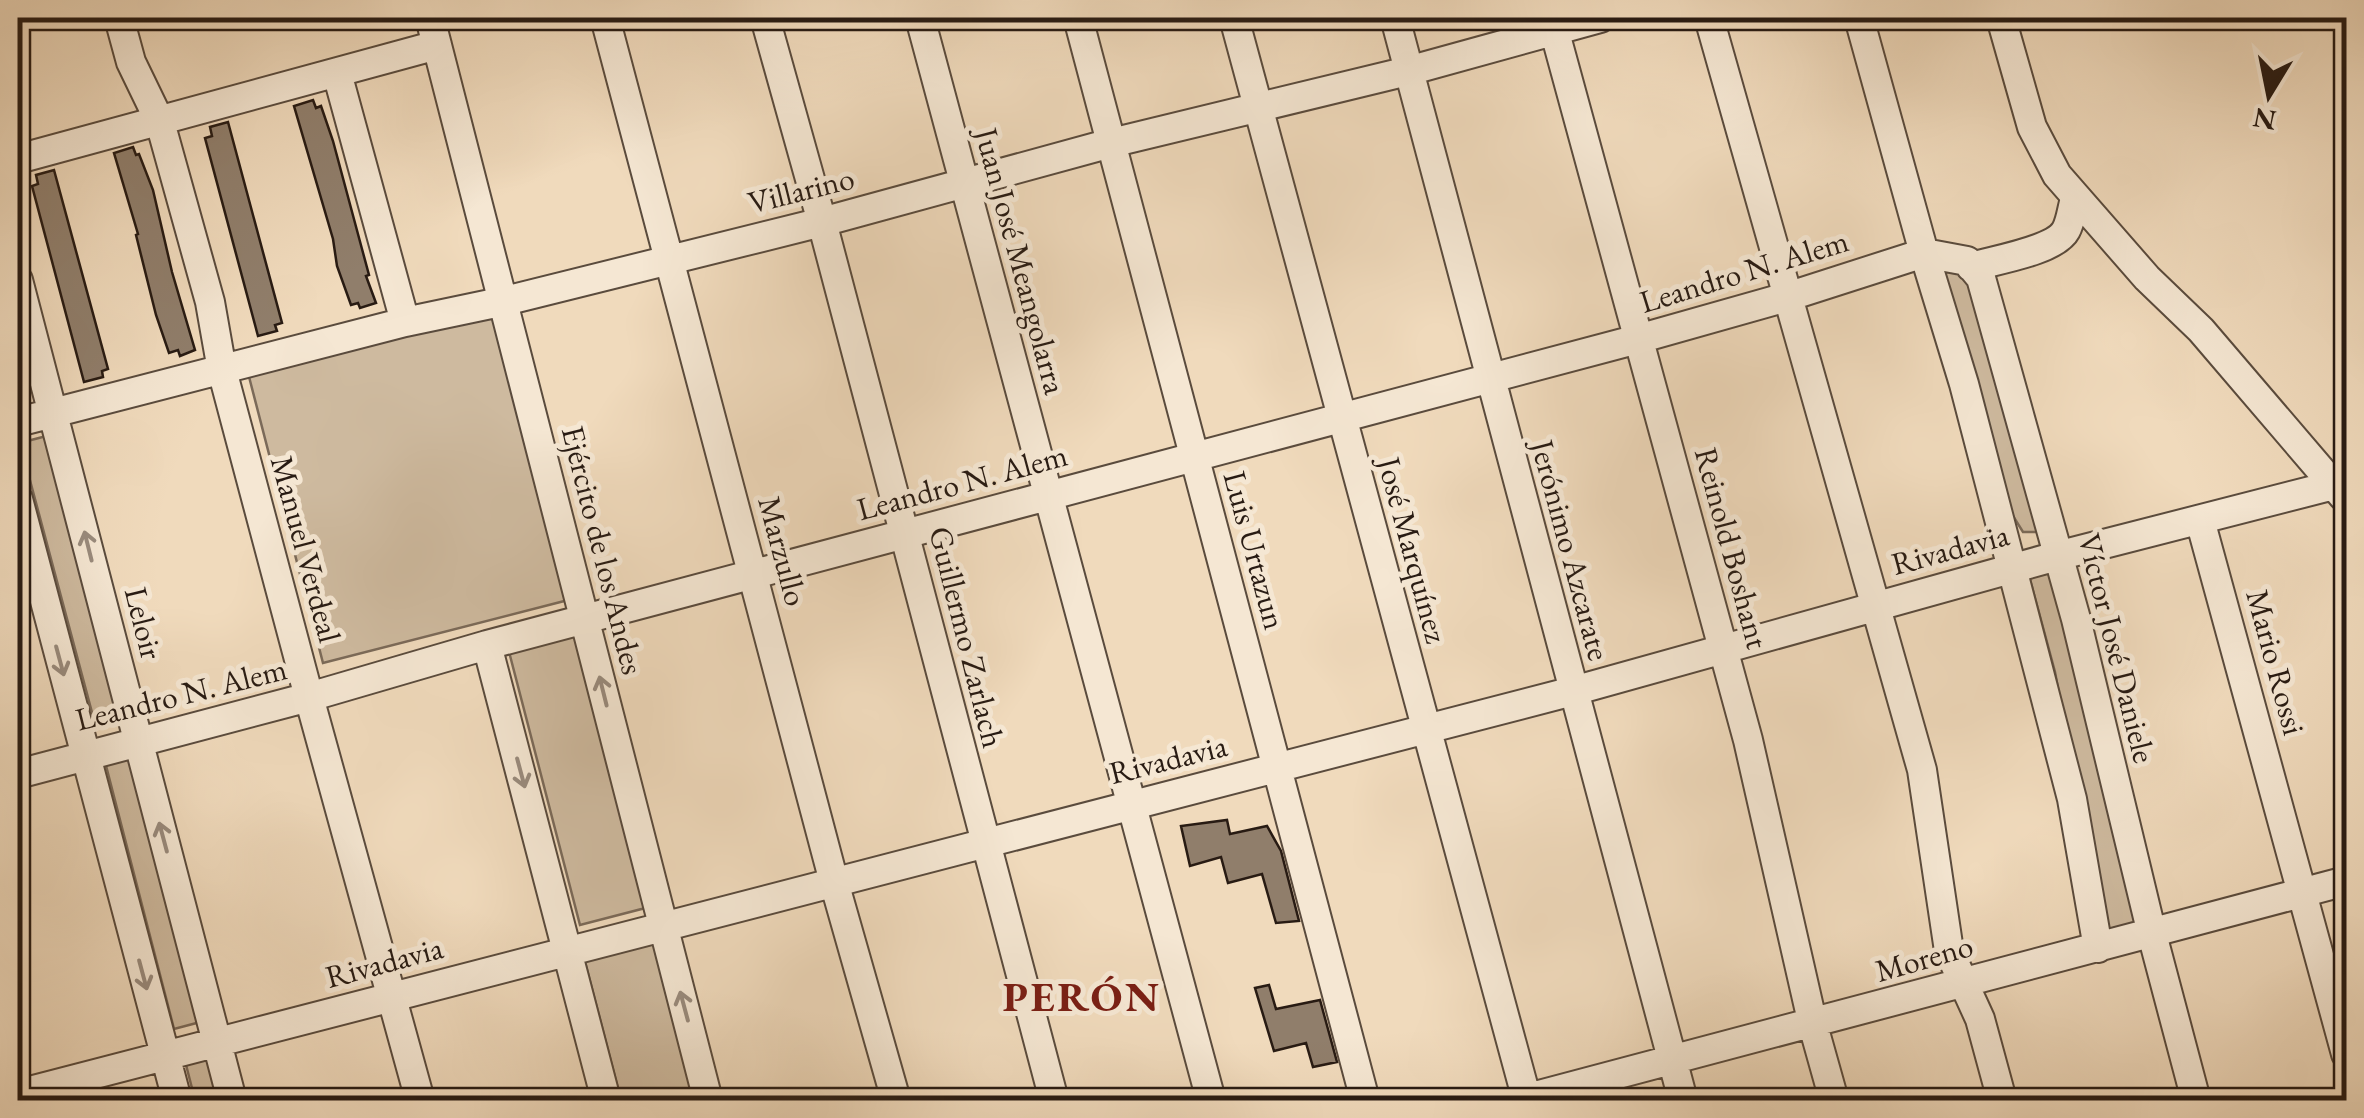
<svg xmlns="http://www.w3.org/2000/svg" width="2364" height="1118" font-family="'EB Garamond',serif">
	<style>
		.green { fill: #ceba9f; stroke: #7b6a59; stroke-width: 2.5 }
		.building { fill: #907e6b; stroke: #281b13; stroke-width: 2.5 }
		.lines { fill: none; stroke-linecap: round; stroke-linejoin: round }
		.minor-casing { stroke: #5a4b3d; stroke-width: 32 }
		.minor { stroke: #f5e7d3; stroke-width: 28 }
		.oneway { stroke: #998b7d }
		.labels { text-anchor: middle; stroke-width: 10; stroke-linejoin: round; paint-order: stroke }
		.street-label { font-size: 32px; fill: #281b13; stroke: #f5e7d3 }
		.district-label { font-size: 42px; font-weight: bold; letter-spacing: 2.5px; fill: #7a1f14; stroke: #f5e7d3 }
	</style>
	<rect width="100%" height="100%" fill="#f0dabc"/>
	<filter id="stains"><feTurbulence type="fractalNoise" baseFrequency=".002" numOctaves="4"/><feColorMatrix values="0 0 0 0 .2 0 0 0 0 .09 0 0 0 0 .02 0 0 0 .5 -.17"/></filter>
	<radialGradient id="worn" r=".72"><stop offset=".6" stop-color="#630" stop-opacity="0"/><stop offset="1" stop-color="#630" stop-opacity=".3"/></radialGradient>
	<path class="green" d="M1940 264 1961 273 1974 289 2041 518 2036 532H2023L2013 516 1942 287Z
		M496 306 572 599 323 663 247 369Z
		M50 435 124 712 94 720 20 443Z
		M2054 563 2142 922 2103 931 2055 672 2028 572Z
		M580 626 653 906 580 925 507 644Z
		M134 750 204 1021 174 1029 104 758Z
		M657 940 699 1100H621L584 958Z
		M214 1049 228 1100H195L184 1057Z"/>
	<path class="building" d="M313 100 316 108 321 106 333 141 362 249 369 275 366 276 376 303 360 308 358 303 351 305 337 266 333 239 294 106Z
		M228 122 282 323 275 325 277 331 258 336 205 138 212 136 210 127Z
		M133 147 136 155 139 154 153 190 172 272 195 350 180 356 178 350 169 353 156 315 136 235 138 234 114 153Z
		M54 170 108 369 102 371 103 377 84 382 32 186 38 184 36 175Z
		M1227 820 1230 834 1267 826 1281 851 1299 921 1276 923 1262 874 1228 883 1221 857 1190 866 1181 826Z
		M1269 985 1276 1009 1320 1000 1337 1062 1313 1067 1306 1043 1274 1051 1255 988Z"/>
	<g class="lines">
		<defs>
			<path id="minor" d="M119 18 131 62 160 122 210 302 222 370 309 697 420 1100
				M430 18 708 1100
				M605 18 834 882 896 1100
				M765 18 822 222 1054 1100
				M920 18 1211 1100
				M1078 18 1365 1100
				M1234 18 1527 1100
				M1395 18 1683 1100
				M1551 18 1748 740 1813 1025 1834 1100
				M1709 18 1922 770 1949 951 1980 1019 2002 1100
				M1859 18 1924 253 1967 261 1981 278 2076 619 2152 934 2196 1100
				M2001 18 2032 127 2057 175 2147 278 2201 330 2343 496
				M337 73 405 322
				M18 159 437 45
				M1971 267C1994 260 2055 251 2066 230 2071 221 2072 208 2075 199
				M18 280 232 1100
				M18 422 405 322 505 301 822 222 1111 143 1408 71 1600 18
				M18 499 177 1100
				M2200 520 2346 1054
				M487 645 606 1100
				M18 774 309 697 487 645 1638 339 1790 296 1924 253 1964 384 2072 799 2098 948
				M18 1094 1573 691 2057 556 2334 485
				M1520 1100 2346 881"/>
		</defs>
		<use href="#minor" class="minor-casing"/>
		<use href="#minor" class="minor"/>
	</g>
	<defs><path id="oneway-shaft" d="M-6 0H5M1.5-3L5.5 0L1.5 3" fill="none" stroke-width="1.6" stroke-linecap="round" stroke-linejoin="round" transform="scale(2.5)"/></defs>
	<g class="oneway">
		<use href="#oneway-shaft" transform="translate(88 546) rotate(-104)"/>
		<use href="#oneway-shaft" transform="translate(60 661) rotate(75)"/>
		<use href="#oneway-shaft" transform="translate(603 691) rotate(-104)"/>
		<use href="#oneway-shaft" transform="translate(521 773) rotate(75)"/>
		<use href="#oneway-shaft" transform="translate(163 837) rotate(-105)"/>
		<use href="#oneway-shaft" transform="translate(143 975) rotate(75)"/>
		<use href="#oneway-shaft" transform="translate(684 1006) rotate(-105)"/>
	</g>
	<g class="labels">
		<g class="street-label">
			<text transform="translate(801 190) rotate(-14)" y="11">Villarino</text>
			<text transform="translate(1021 261) rotate(75)" y="11">Juan José Meangolarra</text>
			<text transform="translate(1744 271) rotate(-17)" y="11">Leandro N. Alem</text>
			<text transform="translate(962 482) rotate(-15)" y="11">Leandro N. Alem</text>
			<text transform="translate(1732 548) rotate(75)" y="11">Reinold Boshant</text>
			<text transform="translate(306 549) rotate(75)" y="11">Manuel Verdeal</text>
			<text transform="translate(1950 549) rotate(-15)" y="11">Rivadavia</text>
			<text transform="translate(603 550) rotate(76)" y="11">Ejército de los Andes</text>
			<text transform="translate(1255 550) rotate(75)" y="11">Luis Urtazun</text>
			<text transform="translate(1413 550) rotate(75)" y="11">José Marquínez</text>
			<text transform="translate(1571 550) rotate(75)" y="11">Jerónimo Azcarate</text>
			<text transform="translate(783 551) rotate(75)" y="11">Marzullo</text>
			<text transform="translate(144 623) rotate(76)" y="11">Leloir</text>
			<text transform="translate(967 637) rotate(76)" y="11">Guillermo Zarlach</text>
			<text transform="translate(2117 648) rotate(76)" y="11">Víctor José Daniele</text>
			<text transform="translate(2276 662) rotate(75)" y="11">Mario Rossi</text>
			<text transform="translate(181 694) rotate(-14)" y="11">Leandro N. Alem</text>
			<text transform="translate(1168 759) rotate(-14)" y="11">Rivadavia</text>
			<text transform="translate(1924 958) rotate(-16)" y="11">Moreno</text>
			<text transform="translate(384 962) rotate(-15)" y="11">Rivadavia</text>
		</g>
		<g class="district-label">
			<text x="1082" y="1011">PERÓN</text>
		</g>
	</g>
	<rect width="2364" height="1118" fill="none" stroke="#f0dabc" stroke-width="60"/>
	<rect x="20" y="20" width="2324" height="1078" fill="none" stroke="#281b13" stroke-width="5"/>
	<rect x="30" y="30" width="2304" height="1058" fill="none" stroke="#281b13" stroke-width="2.5"/>
	<g transform="translate(2269 95) rotate(190)" stroke="#f5e7d3" stroke-width="8" paint-order="stroke">
	<path d="M0-8L18 38L0 25L-18 38Z" fill="#281b13"/>
	<text y="-15" font-size="28" font-weight="bold" text-anchor="middle" fill="#281b13">N</text>
	</g>
	<rect width="100%" height="100%" filter="url(#stains)"/>
	<rect width="100%" height="100%" fill="url(#worn)"/>
</svg>
